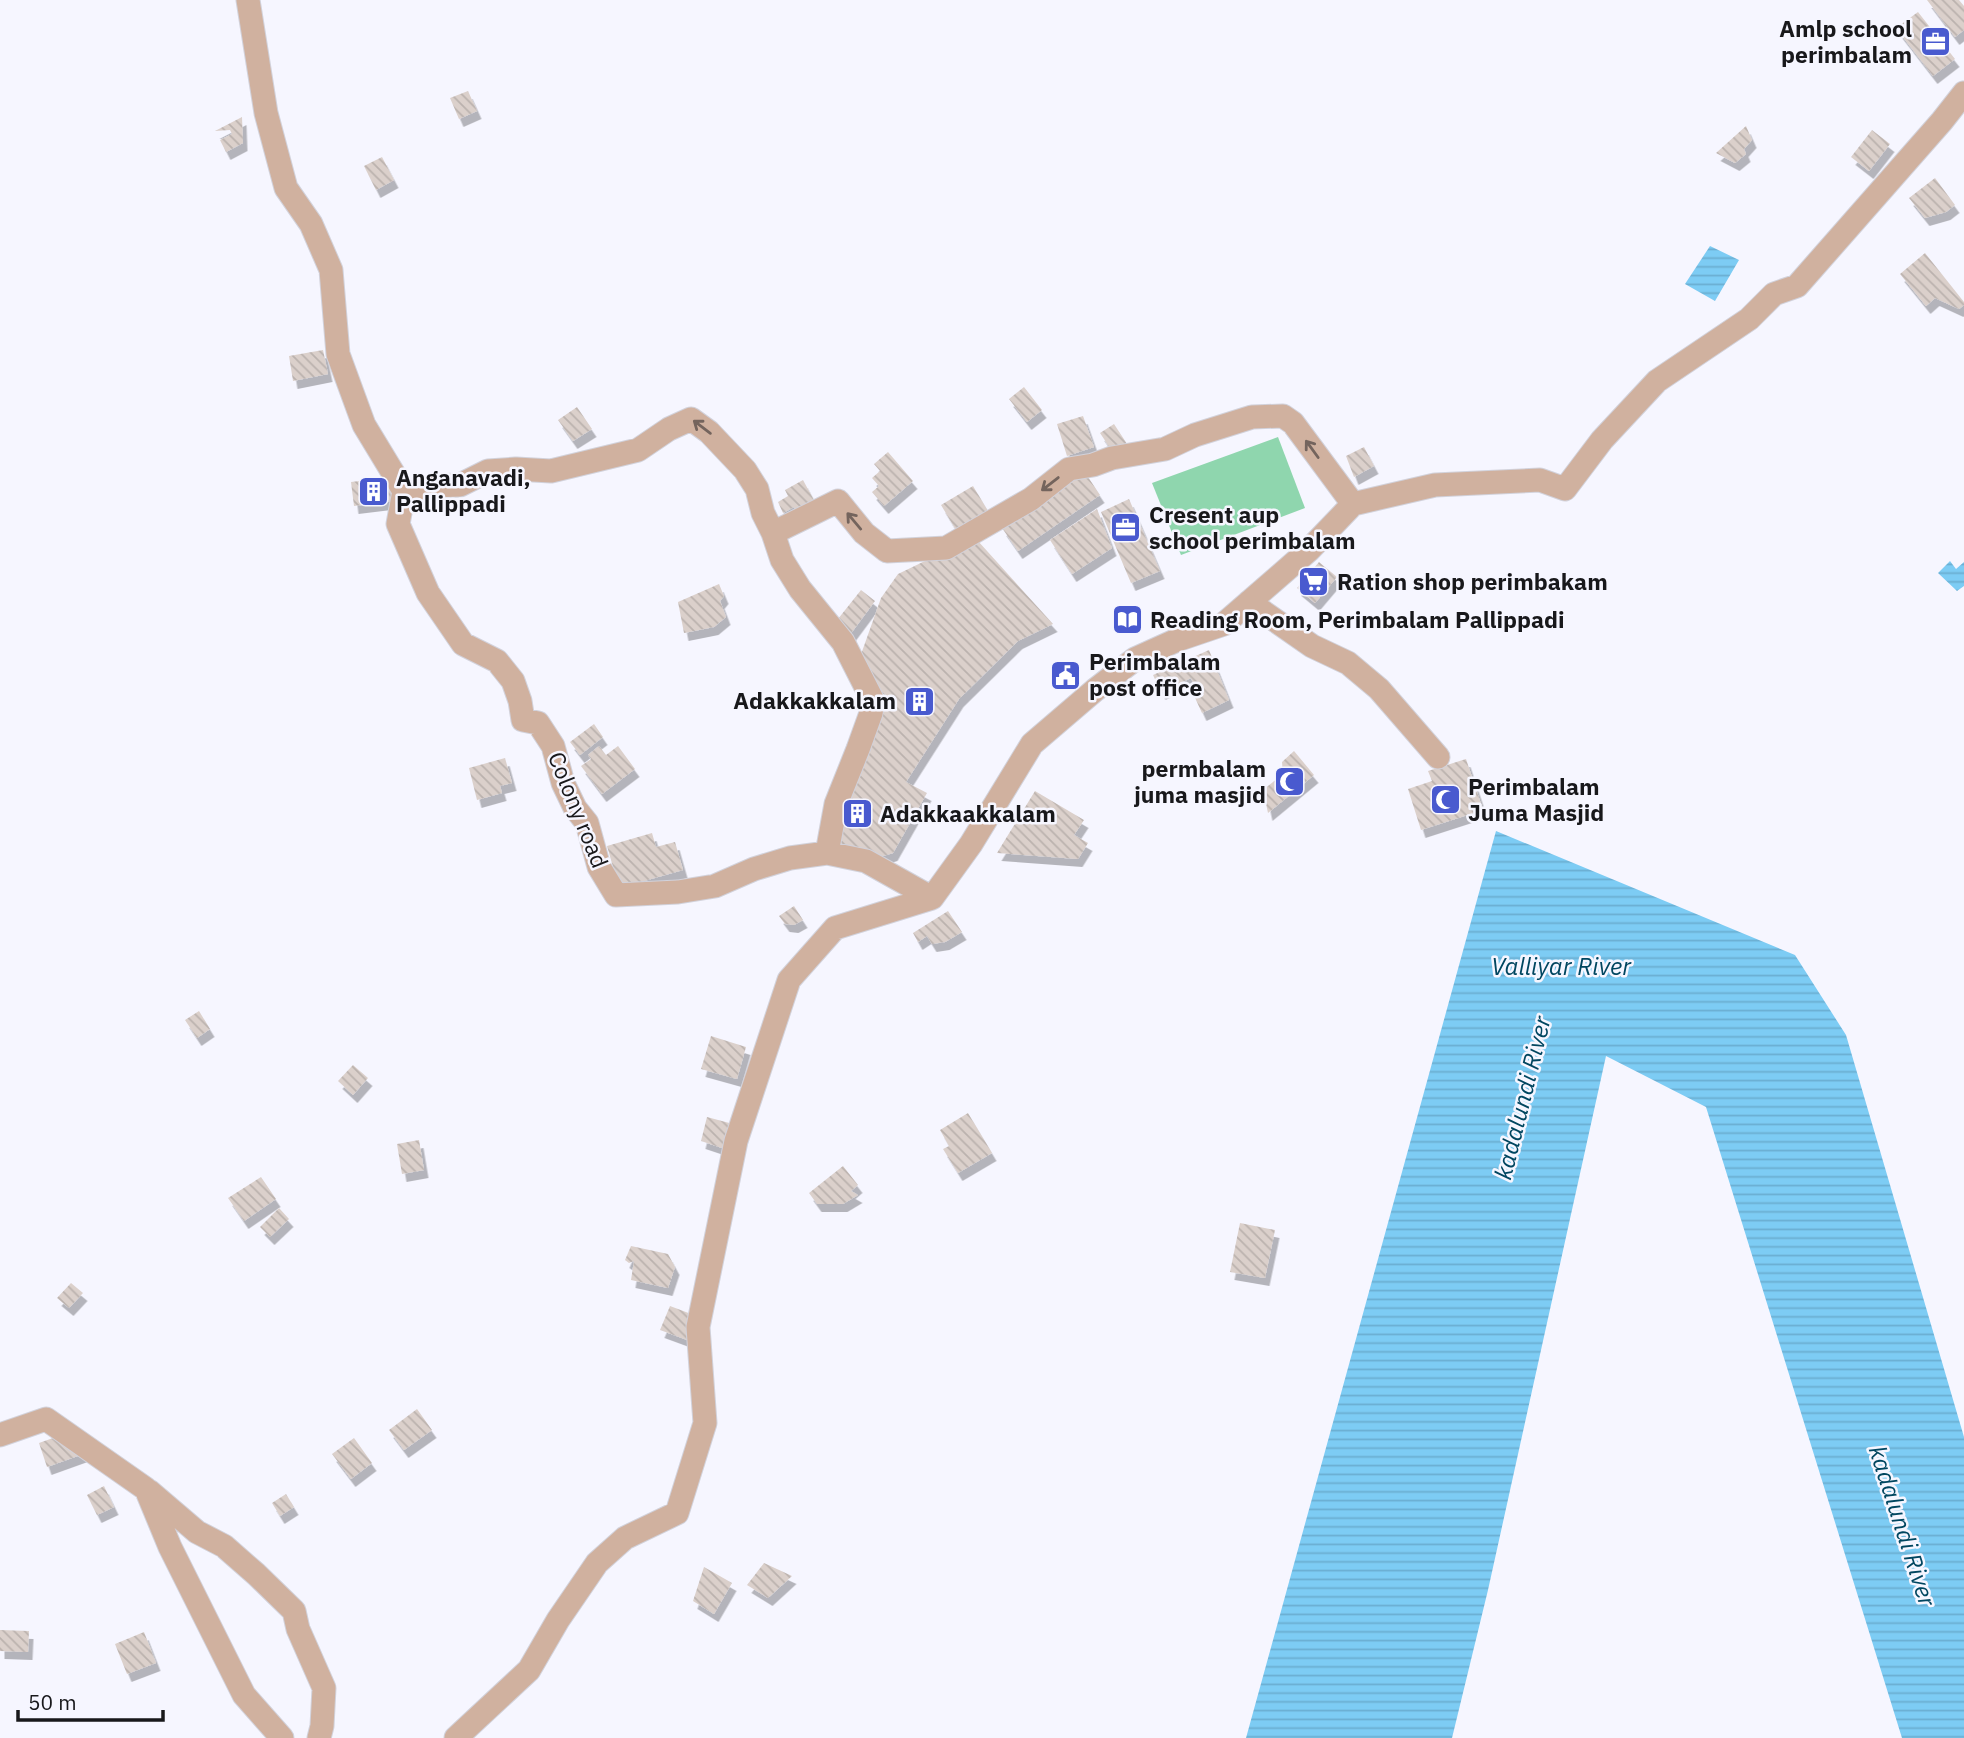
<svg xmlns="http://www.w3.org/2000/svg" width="1964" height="1738" font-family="'IBM Plex Sans',sans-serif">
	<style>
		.green { fill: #8fd6ae }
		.water { fill: url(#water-rules) }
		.building { fill: url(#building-back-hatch); filter: url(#shadow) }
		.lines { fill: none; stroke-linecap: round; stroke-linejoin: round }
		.street-casing { stroke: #d2d2db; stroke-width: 25 }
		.street { stroke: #d0b19f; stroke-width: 23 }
		.oneway { stroke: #74645d }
		.labels { text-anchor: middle; stroke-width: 5; stroke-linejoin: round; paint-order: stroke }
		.poi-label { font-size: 23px; font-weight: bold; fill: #18181b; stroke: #f6f6ff; text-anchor: start }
		.street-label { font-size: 23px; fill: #18181b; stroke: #f6f6ff }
		.water-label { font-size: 24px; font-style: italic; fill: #004660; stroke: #f6f6ff }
	</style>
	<defs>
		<pattern id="water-rules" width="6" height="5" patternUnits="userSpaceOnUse" patternTransform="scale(1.75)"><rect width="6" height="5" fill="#7dccf4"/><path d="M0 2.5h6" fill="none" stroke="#6baed1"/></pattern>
		<pattern id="building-back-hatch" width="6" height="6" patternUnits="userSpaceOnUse" patternTransform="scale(1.75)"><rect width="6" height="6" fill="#dbd0cb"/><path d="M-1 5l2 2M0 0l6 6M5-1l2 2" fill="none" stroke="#bbb2ae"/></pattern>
		<filter id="shadow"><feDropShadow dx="4.5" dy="8" stdDeviation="0" flood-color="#0004"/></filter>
	</defs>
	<rect width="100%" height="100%" fill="#f6f6ff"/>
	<path class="green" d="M1278 437 1305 508 1181 555 1152 483Z"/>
	<path class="water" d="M1710 246 1739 260 1715 301 1685 284Z
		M1950 561 1956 569 1964 562V586L1957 591 1938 573Z
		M1496 831 1795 955 1846 1035 1964 1437V1738H1902L1706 1107 1606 1056 1488 1590 1452 1738H1246Z"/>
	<path class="building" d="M1927 0H1959L1964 6V30L1955 37Z
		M1918 12 1955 59 1933 76 1896 28Z
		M468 91 477 111 459 119 450 98Z
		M242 117 243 143 226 152 220 140 232 134 230 130 215 131Z
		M1746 126 1752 140 1744 149 1746 154 1735 163 1716 153Z
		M1872 130 1890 144 1869 171 1851 157Z
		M382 157 394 180 376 190 364 166Z
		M1935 178 1955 205 1946 212 1925 218 1909 198Z
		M1925 253 1964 302V305L1959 309 1935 298 1926 306 1900 274Z
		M323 350 328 374 293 381 289 356Z
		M1024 387 1042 410 1027 422 1009 399Z
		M577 407 592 429 573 441 558 420Z
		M1083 416 1094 447 1067 456 1057 424Z
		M1114 424 1129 447 1112 451 1100 433Z
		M1364 447 1374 466 1354 477 1346 456Z
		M888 452 913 481 884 506 872 492 879 486 872 478 880 471 874 464Z
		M1084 471 1100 495 1018 551 1002 528Z
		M392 477 395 501 354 506 351 482Z
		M803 480 816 504 797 514 794 507 783 513 778 502 788 496 785 490Z
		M973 486 991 516 959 535 941 505Z
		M1129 499 1160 571 1131 583 1101 512Z
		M1097 509 1112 548 1072 574 1050 540Z
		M978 541 1053 624 1018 641 959 699 906 782 927 793 893 853 873 859 831 849 880 703 859 660 881 598 898 574 927 560Z
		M1319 562 1337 577 1315 603 1297 588Z
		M719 584 724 596 720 601 726 617 714 627 684 633 678 602Z
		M861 590 875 601 849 636 834 624Z
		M1209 650 1229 700 1202 713 1191 689 1195 687 1191 678 1161 692 1153 675Z
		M594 724 603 737 580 755 570 742Z
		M599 746 606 755 618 746 635 769 602 794 581 766 591 759 588 755Z
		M1294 751 1314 775 1268 813 1263 790 1283 774 1282 762Z
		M505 758 512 783 500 786 502 793 477 800 469 768Z
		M1466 759 1483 810 1421 830 1408 789 1432 781 1428 771Z
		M1035 791 1084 820 1074 835 1088 843 1078 859 997 853Z
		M652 833 656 847 675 842 683 870 619 888 607 846Z
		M794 906 803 920 794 925 785 924 779 916Z
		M948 911 962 932 945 942 932 944 927 936 918 942 913 933Z
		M199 1011 210 1029 197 1038 185 1020Z
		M711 1036 746 1047 737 1079 701 1069Z
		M353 1065 368 1078 353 1095 338 1081Z
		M968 1113 992 1153 958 1173 943 1149 949 1146 940 1130Z
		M707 1117 733 1124 725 1149 701 1141Z
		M419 1140 424 1170 402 1174 397 1144Z
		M843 1166 858 1185 851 1191 858 1195 843 1204H817L809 1193Z
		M261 1177 276 1199 244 1221 228 1198Z
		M279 1208 289 1219 270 1237 260 1227Z
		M1240 1223 1275 1230 1265 1278 1230 1272Z
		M631 1246 668 1254 675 1267 668 1288 631 1280 634 1261 629 1263 625 1260Z
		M71 1283 83 1293 69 1308 57 1298Z
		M670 1306 699 1317 690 1341 660 1330Z
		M417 1409 432 1430 404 1450 389 1430Z
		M78 1429 86 1453 47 1467 39 1443Z
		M354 1438 372 1463 351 1479 332 1454Z
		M104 1486 114 1507 97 1515 87 1495Z
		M286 1494 294 1507 280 1516 272 1503Z
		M764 1563 792 1576 768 1598 747 1585Z
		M704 1567 732 1583 714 1614 693 1601Z
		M0 1630 29 1631 28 1652 0 1651Z
		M144 1632 156 1663 127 1674 115 1644Z"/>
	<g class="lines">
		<defs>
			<path id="street" d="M248 0 266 113 286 188 311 224 331 270 338 354 364 425 404 491
				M404 491 430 486 460 485 488 471 516 469 551 471 638 450 669 429 691 419 709 432 745 470 757 489 763 513 773 533 838 501 864 533 887 551 946 548 1031 499 1069 469 1093 465 1112 458 1165 449 1195 435 1252 417 1283 416 1293 423 1353 504
				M404 491 398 524 428 593 463 644 497 661 513 681 520 701 523 720 538 723 553 746 563 783 575 808 587 823 599 867 616 895 678 892 715 886 754 869 790 858 827 853 866 861 932 898
				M773 533 782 560 800 589 843 642 873 701 871 713 858 749 836 804 827 853
				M1249 602 1312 646 1348 663 1379 689 1438 757
				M0 1435 46 1419 146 1489 170 1547 244 1695 282 1738
				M149 1491 197 1532 224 1546 256 1574 294 1611 298 1629 324 1688 322 1726 319 1738
				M456 1738 529 1670 558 1620 597 1563 625 1538 677 1513 705 1423 698 1327 736 1141 789 980 835 928 932 898 971 844 1032 744 1095 690 1135 659 1177 640 1224 624 1309 550 1353 504 1435 485 1540 480 1565 489 1602 440 1657 381 1749 319 1774 294 1797 286 1942 121 1964 93"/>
		</defs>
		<use href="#street" class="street-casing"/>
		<use href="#street" class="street"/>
	</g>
	<defs><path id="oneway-shaft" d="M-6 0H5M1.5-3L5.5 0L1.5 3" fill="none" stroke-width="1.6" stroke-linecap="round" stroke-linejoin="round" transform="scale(1.75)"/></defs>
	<g class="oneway">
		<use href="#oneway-shaft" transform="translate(702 427) rotate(-143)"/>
		<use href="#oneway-shaft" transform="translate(1312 449) rotate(-126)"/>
		<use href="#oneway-shaft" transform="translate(1050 484) rotate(142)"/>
		<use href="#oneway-shaft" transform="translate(854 521) rotate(-130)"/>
	</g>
	<defs>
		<symbol id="office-square" viewBox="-11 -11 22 22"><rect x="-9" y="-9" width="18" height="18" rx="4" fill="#495acf" stroke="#f6f6ff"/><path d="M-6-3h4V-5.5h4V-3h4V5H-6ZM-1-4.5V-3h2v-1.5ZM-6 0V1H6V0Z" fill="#fff"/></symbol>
		<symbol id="building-square" viewBox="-11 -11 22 22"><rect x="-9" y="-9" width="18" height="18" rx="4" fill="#495acf" stroke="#f6f6ff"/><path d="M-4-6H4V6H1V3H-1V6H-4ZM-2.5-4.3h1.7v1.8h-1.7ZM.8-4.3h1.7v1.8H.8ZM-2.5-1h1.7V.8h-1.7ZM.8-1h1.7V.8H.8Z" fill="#fff"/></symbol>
		<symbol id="supermarket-square" viewBox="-11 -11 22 22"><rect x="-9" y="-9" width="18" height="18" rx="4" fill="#495acf" stroke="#f6f6ff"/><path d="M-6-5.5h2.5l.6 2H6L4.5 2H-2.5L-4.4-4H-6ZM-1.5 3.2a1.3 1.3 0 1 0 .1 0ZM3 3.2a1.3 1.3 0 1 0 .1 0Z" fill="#fff"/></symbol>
		<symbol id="library-square" viewBox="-11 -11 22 22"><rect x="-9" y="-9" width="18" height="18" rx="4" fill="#495acf" stroke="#f6f6ff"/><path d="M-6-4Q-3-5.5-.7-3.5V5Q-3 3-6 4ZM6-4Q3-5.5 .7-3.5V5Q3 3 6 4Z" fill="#fff"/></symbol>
		<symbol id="civic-square" viewBox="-11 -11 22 22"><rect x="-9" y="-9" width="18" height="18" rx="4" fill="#495acf" stroke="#f6f6ff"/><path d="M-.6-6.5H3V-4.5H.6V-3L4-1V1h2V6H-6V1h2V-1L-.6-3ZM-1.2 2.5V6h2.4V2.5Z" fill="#fff"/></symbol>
		<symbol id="mosque-square" viewBox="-11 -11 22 22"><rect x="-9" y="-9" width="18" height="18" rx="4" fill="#495acf" stroke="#f6f6ff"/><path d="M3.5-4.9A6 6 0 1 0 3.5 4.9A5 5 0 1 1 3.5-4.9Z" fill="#fff"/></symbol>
	</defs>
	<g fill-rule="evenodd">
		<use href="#office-square" x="1918" y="24" width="35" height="35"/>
		<use href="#building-square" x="356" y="474" width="35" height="35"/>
		<use href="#office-square" x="1108" y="510" width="35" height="35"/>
		<use href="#supermarket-square" x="1296" y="564" width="35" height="35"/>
		<use href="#library-square" x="1110" y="602" width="35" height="35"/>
		<use href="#civic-square" x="1048" y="658" width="35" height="35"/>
		<use href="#building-square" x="902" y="684" width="35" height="35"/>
		<use href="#mosque-square" x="1272" y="764" width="35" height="35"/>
		<use href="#mosque-square" x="1428" y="782" width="35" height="35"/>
		<use href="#building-square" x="840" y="796" width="35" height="35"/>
	</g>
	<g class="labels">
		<g class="poi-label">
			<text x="1912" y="37" text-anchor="end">Amlp school<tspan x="1912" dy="26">perimbalam</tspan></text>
			<text x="396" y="486">Anganavadi,<tspan x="396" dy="26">Pallippadi</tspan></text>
			<text x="1149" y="523">Cresent aup<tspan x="1149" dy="26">school perimbalam</tspan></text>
			<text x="1337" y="590">Ration shop perimbakam</text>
			<text x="1150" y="628">Reading Room, Perimbalam Pallippadi</text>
			<text x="1089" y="670">Perimbalam<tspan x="1089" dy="26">post office</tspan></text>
			<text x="896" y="709" text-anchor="end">Adakkakkalam</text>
			<text x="1266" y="777" text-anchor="end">permbalam<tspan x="1266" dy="26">juma masjid</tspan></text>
			<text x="1468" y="795">Perimbalam<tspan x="1468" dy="26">Juma Masjid</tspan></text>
			<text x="880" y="822">Adakkaakkalam</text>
		</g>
		<g class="street-label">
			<text transform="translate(578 810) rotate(68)" y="8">Colony road</text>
		</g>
		<g class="water-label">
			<text x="1561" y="975">Valliyar River</text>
			<text transform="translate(1523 1098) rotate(-76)" y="8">kadalundi River</text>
			<text transform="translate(1902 1526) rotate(72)" y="8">kadalundi River</text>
		</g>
	</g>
	<path d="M18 1710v10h145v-10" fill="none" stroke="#18181b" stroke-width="3.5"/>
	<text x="28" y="1710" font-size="21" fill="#18181b" stroke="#f6f6ff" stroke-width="5" paint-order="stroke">50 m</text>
</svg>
